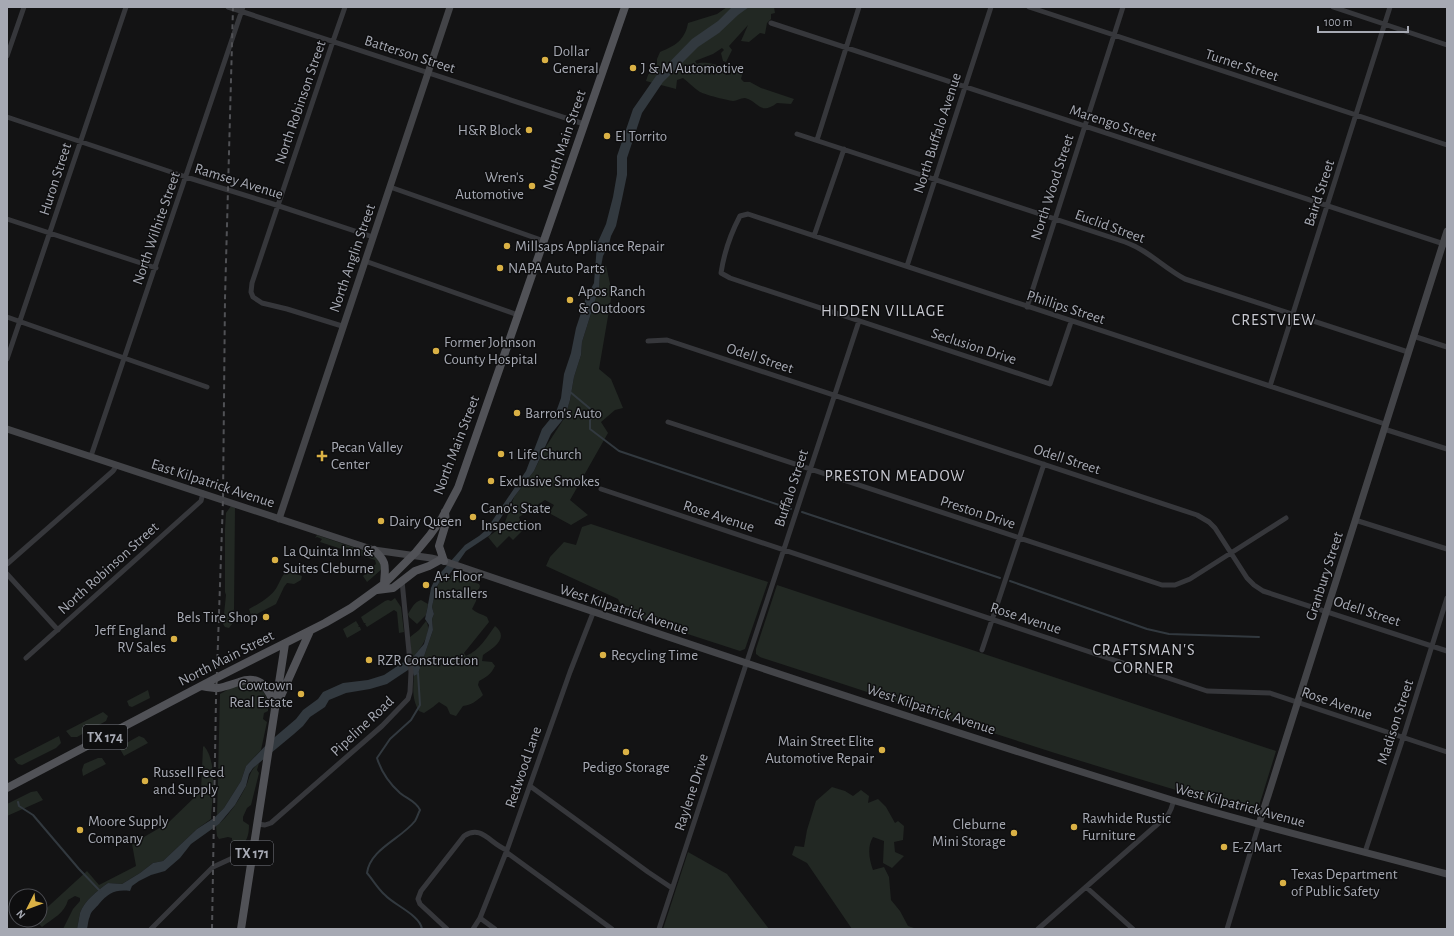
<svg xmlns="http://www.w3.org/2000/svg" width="1454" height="936" font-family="'Alegreya Sans',sans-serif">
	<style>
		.green { fill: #222823 }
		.water { fill: #32393f }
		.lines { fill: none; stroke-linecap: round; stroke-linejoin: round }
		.stream { stroke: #32393f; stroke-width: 2 }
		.street { stroke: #36373b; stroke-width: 5 }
		.secondary { stroke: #434448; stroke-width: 7 }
		.primary { stroke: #515257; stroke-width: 8 }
		.rail { stroke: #505155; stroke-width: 2; stroke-dasharray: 5 4; stroke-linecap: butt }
		.poi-dot { fill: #dab145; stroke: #0e0e0f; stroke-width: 1.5 }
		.labels { text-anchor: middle; stroke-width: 3; stroke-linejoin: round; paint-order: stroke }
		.shield { fill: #0e0e0f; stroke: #787a82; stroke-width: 1 }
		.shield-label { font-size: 14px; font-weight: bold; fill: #a6a9b3 }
		.poi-label { font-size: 15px; fill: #a6a9b3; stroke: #0e0e0f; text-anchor: start }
		.street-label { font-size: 15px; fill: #a6a9b3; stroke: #0e0e0f }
		.neighbourhood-label { font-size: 16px; letter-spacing: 1px; fill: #c7c8d0; stroke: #0e0e0f }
	</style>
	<rect width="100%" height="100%" fill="#131314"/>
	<path class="green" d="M727 7H774L775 13 771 14V19L767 23 765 34 760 33 749 42 741 41 748 25 729 46 732 50 726 62 723 61 721 53 724 50 722 48 713 54 695 61 697 64C701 61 717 64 721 67 724 69 725 72 726 75L730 74 731 71 737 69 743 71 741 79 744 82H750L761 88 794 99 791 104 777 103C760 116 758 101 745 98 740 98 737 101 733 101 726 100 706 95 700 92 694 88 688 82 683 78L677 80 676 89 646 81 648 75 657 64V59L660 52C675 46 685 40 688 23L717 14Z
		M606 265 612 293 599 369 611 379 623 408 615 410 601 422 608 433 570 500 588 515 571 525 549 513 554 505 545 500 519 517 523 530 513 540 509 536 497 548 488 537 504 525 514 497 534 471 545 448 565 417 570 400 574 377 581 355 582 342 599 288 600 272Z
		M231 506 235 508 234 609 232 620 233 623 229 628 225 627 223 624 226 595 225 592V529L226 513Z
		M591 524 768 582 745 649 740 651 626 614 618 599 546 566 550 557 564 542 576 545 582 527Z
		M317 535 379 556 382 569 367 582 363 576 376 564 375 560 320 542 322 539 317 537 315 538Z
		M287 571 302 576 301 580 294 584 287 583 284 587 276 604 253 616 251 615 249 609C258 604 268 599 275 590 280 583 281 576 287 571Z
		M447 575 449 577 452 575 479 584 480 586 479 589 477 591 476 601 472 609C476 613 482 614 487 617L489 622 464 653 466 656C480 650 486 638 495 626 510 638 493 648 483 655L482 661 492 662 495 666C491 674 487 677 479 681L478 685 483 695C477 701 471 705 463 706L456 716 450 714 447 707 439 702 433 707 424 713 419 711C412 699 413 689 414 676L418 674 433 630 432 619 434 614 432 607 436 588 443 577Z
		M777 585 1276 751 1259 806 1255 812H1253C1087 766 924 710 760 657L756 654V649Z
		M395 598 401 607 404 632 399 633 397 612 394 610 367 627 365 624 366 623H364L361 617 385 601 388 600 391 601Z
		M421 600 428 604 426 615 417 624 409 617 408 614C412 608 414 602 421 600Z
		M356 621 359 626 358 627H360L361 630 347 638 343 629Z
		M426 621C433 631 421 649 413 657L411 652 410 637 419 630Z
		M249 683C263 687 269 696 268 711L264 713 263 719 267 722 261 750 246 766 241 781 236 789 224 808 217 815 220 694 236 685Z
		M148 690 150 698 132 707 129 706 127 701Z
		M103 712 108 716 106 721 77 737H71L66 731Z
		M59 736 61 743 56 748 22 765 18 764 14 759Z
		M139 736 144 738 148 743 124 756 120 749 121 746Z
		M204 746C218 762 212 799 211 819L197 829 163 861 153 863 140 873 122 884 108 883C98 890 84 901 80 913 79 918 78 924 77 929H63L73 909 80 901V898L75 896 68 900C65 913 52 919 42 927L35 920H40V914L87 871 99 885 136 866 132 844 168 823 201 791 203 747Z
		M98 758H102L106 764 83 776 82 770 84 764Z
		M259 763 257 770 259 773 251 805 247 808 243 817V821L249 825C249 835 247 845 236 847L232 845V838L228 837 219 839 217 836 216 826C228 818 241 797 247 784 250 775 251 769 259 763Z
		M832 787 845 791 853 796 861 790 869 796 868 803 878 799 886 807 895 823 898 821 904 826 903 840 894 842 895 852 904 856 892 868 883 863 884 841 873 837C867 847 869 859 873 870L884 867 889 877 891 900 900 911 908 926 917 929H852L807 863 792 855 795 846 804 847 807 830 816 801Z
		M37 791 43 800 7 816V804L31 792Z
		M688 852 727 874 769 929H663Z"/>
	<path class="water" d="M732 7H749L738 15 719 33 698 47 663 82 642 113 627 158V175L622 199 616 226 611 236 609 244 603 256 600 272 599 288 582 342 581 355 574 377 570 400 565 417 551 434 534 471 514 497 490 535 466 551 449 575 443 577 439 583 436 588 432 607 434 614 432 619 433 630 418 674 414 676 411 668 387 684 370 689 346 693 329 700 325 707 310 717 303 726 294 734 253 768 249 774 246 786 235 805 219 824 191 844 180 858 165 871 151 875 139 881 132 886 130 891C116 889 108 893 99 904 96 908 91 911 90 916 88 920 88 925 87 929H77C78 924 79 918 80 913 84 901 98 890 108 883L122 884 140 873 153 863 163 861 197 829 214 818 224 808 236 789 241 781 246 766 269 742 296 719 303 710 318 699 323 692 343 683 368 680 384 675 405 661 413 657 424 644 428 630 429 625 425 619 427 610 431 588 435 579 465 545 479 536 486 530 526 471 542 429 556 412 561 398 564 374 571 353 576 328 586 298 594 283 597 244 606 224 613 197 617 174V156L633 109 656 76 692 39 718 21Z"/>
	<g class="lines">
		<path class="stream" d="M569 391 594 412 590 420V429L619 451 791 509
			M802 512 1000 578
			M1010 581 1147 629 1169 634 1259 637
			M418 673 420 705 411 720 390 739 377 758C381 771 390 784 400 793 407 799 416 801 420 810 418 814 417 818 415 821 401 839 370 849 367 873 373 880 378 889 385 895 394 905 420 915 422 929
			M18 802 19 806 33 815 79 869 101 892"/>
		<path class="street" d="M228 7 584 124
			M1029 7 1447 145
			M1333 7 1447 45
			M771 23 1447 245
			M7 56 24 7
			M7 117 186 177 270 203 373 237
			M797 134 1125 242C1148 250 1164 268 1185 279L1408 352
			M817 140 859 7
			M390 187 544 241
			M7 219 156 268
			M814 236 844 149
			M365 261 518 315
			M907 266 991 7
			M1027 307 1123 7
			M7 317 207 387
			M1071 322 1050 384 730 278 721 273C724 253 731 233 740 216L748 214 1385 424
			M342 326 287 309 262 303 253 297 251 292 252 283 331 47 345 7
			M1413 336 1447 347
			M648 341 667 340 1197 515 1209 522 1215 528 1247 578 1254 585 1263 591 1447 651
			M7 359 126 7
			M1270 386 1390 7
			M668 422 1162 585H1175L1190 579 1286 518
			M1384 429 1447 449
			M91 456 243 7
			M601 489 1207 691 1270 693 1447 752
			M1355 520 1447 549
			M7 564 113 471 117 465
			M7 574 58 630
			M982 650 1044 464
			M26 658 201 501 203 493
			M530 786 648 872 672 888
			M257 824 265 825 271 823 382 726 408 699 410 692 411 672 402 581
			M506 852 612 929
			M1365 852 1403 738 1447 598
			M1086 887 1133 929
			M480 918 495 929
			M151 929 213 867 237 856 251 858
			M447 929 420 904 418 899 421 891 464 836C482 824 490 844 507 850
			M473 929 480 918 507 850 570 672 593 613
			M659 929 859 321
			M1038 929 1168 815 1171 809 1174 800
			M1227 929 1259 824"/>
		<path class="secondary" d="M7 429 374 550 431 558 444 561C685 643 928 725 1172 800 1263 827 1355 849 1447 874
			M279 519 450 7
			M1259 824 1447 231"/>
		<path class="primary" d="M374 550C388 563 385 566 384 584
			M444 561 439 546 446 523 445 512
			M377 590 393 588 415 571 429 566 440 560
			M202 686C207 687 212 688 218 688 225 687 232 684 239 682 261 674 269 689 275 707
			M280 698 310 631
			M7 788 218 677 325 623 351 608 384 584 416 552 430 535 442 518 458 488 625 7
			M241 929 285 644"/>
		<path class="rail" d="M212 929 216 699 223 500 225 298 233 7"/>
	</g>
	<g class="poi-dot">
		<circle cx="545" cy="60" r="4"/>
		<circle cx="633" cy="68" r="4"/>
		<circle cx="529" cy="130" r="4"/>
		<circle cx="607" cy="136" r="4"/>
		<circle cx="532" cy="186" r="4"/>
		<circle cx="507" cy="246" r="4"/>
		<circle cx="500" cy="268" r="4"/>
		<circle cx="570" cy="300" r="4"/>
		<circle cx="436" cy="351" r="4"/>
		<circle cx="517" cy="413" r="4"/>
		<circle cx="501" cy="454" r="4"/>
		<path d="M320 450h4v4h4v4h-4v4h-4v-4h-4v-4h4z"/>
		<circle cx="491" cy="481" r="4"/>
		<circle cx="473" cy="517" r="4"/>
		<circle cx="381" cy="521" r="4"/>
		<circle cx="275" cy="560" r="4"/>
		<circle cx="426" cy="585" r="4"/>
		<circle cx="266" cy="617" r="4"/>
		<circle cx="174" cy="639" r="4"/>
		<circle cx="603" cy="655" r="4"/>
		<circle cx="369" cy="660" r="4"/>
		<circle cx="301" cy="694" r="4"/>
		<circle cx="882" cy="750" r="4"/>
		<circle cx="626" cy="752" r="4"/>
		<circle cx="145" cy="781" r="4"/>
		<circle cx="1074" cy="827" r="4"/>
		<circle cx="80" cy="830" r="4"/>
		<circle cx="1014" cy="833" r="4"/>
		<circle cx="1224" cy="847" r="4"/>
		<circle cx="1283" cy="883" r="4"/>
	</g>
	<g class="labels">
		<g class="shield">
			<rect x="83" y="725" width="44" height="24" rx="3"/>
			<rect x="231" y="841" width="42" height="24" rx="3"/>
		</g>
		<g class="shield-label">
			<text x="105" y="742">TX 174</text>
			<text x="252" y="858">TX 171</text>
		</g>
		<g class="poi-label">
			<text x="553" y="56">Dollar<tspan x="553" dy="17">General</tspan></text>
			<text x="641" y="73">J &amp; M Automotive</text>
			<text x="521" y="135" text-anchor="end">H&amp;R Block</text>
			<text x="615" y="141">El Torrito</text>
			<text x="524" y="182" text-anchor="end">Wren's<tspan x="524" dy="17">Automotive</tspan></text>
			<text x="515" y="251">Millsaps Appliance Repair</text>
			<text x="508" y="273">NAPA Auto Parts</text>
			<text x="578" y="296">Apos Ranch<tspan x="578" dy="17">&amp; Outdoors</tspan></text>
			<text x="444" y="347">Former Johnson<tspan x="444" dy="17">County Hospital</tspan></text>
			<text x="525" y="418">Barron's Auto</text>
			<text x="331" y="452">Pecan Valley<tspan x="331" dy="17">Center</tspan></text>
			<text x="509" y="459">1 Life Church</text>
			<text x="499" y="486">Exclusive Smokes</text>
			<text x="481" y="513">Cano's State<tspan x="481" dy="17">Inspection</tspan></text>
			<text x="389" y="526">Dairy Queen</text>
			<text x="283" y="556">La Quinta Inn &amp;<tspan x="283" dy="17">Suites Cleburne</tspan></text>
			<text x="434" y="581">A+ Floor<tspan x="434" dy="17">Installers</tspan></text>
			<text x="258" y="622" text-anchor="end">Bels Tire Shop</text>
			<text x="166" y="635" text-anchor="end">Jeff England<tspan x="166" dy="17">RV Sales</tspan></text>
			<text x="611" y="660">Recycling Time</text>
			<text x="377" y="665">RZR Construction</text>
			<text x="293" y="690" text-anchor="end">Cowtown<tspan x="293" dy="17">Real Estate</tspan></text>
			<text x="874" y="746" text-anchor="end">Main Street Elite<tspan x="874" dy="17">Automotive Repair</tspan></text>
			<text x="626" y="772" text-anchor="middle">Pedigo Storage</text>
			<text x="153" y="777">Russell Feed<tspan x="153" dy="17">and Supply</tspan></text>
			<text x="1082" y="823">Rawhide Rustic<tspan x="1082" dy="17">Furniture</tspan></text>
			<text x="88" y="826">Moore Supply<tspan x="88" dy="17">Company</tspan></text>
			<text x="1006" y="829" text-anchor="end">Cleburne<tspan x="1006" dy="17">Mini Storage</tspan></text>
			<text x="1232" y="852">E-Z Mart</text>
			<text x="1291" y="879">Texas Department<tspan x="1291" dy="17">of Public Safety</tspan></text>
		</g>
		<g class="street-label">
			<text transform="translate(410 54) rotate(18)" y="5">Batterson Street</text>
			<text transform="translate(1242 65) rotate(18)" y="5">Turner Street</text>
			<text transform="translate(300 102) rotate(-71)" y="5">North Robinson Street</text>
			<text transform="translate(1113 123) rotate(18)" y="5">Marengo Street</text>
			<text transform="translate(937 133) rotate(-72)" y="5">North Buffalo Avenue</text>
			<text transform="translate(564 140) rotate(-71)" y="5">North Main Street</text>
			<text transform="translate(55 179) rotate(-72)" y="5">Huron Street</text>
			<text transform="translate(239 181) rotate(17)" y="5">Ramsey Avenue</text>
			<text transform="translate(1052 187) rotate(-72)" y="5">North Wood Street</text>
			<text transform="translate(1319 193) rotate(-72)" y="5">Baird Street</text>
			<text transform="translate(1110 226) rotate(20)" y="5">Euclid Street</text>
			<text transform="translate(156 228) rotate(-71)" y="5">North Wilhite Street</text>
			<text transform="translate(352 258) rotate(-71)" y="5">North Anglin Street</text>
			<text transform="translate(1066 307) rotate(18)" y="5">Phillips Street</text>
			<text transform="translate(974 346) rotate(18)" y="5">Seclusion Drive</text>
			<text transform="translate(760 358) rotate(18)" y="5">Odell Street</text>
			<text transform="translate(456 445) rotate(-69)" y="5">North Main Street</text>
			<text transform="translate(1067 459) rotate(18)" y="5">Odell Street</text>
			<text transform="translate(213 483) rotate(18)" y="5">East Kilpatrick Avenue</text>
			<text transform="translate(791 488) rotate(-72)" y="5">Buffalo Street</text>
			<text transform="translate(978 512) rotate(18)" y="5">Preston Drive</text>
			<text transform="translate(719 516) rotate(18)" y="5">Rose Avenue</text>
			<text transform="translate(108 568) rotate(-42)" y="5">North Robinson Street</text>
			<text transform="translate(1324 576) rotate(-72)" y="5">Granbury Street</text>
			<text transform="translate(624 609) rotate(18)" y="5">West Kilpatrick Avenue</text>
			<text transform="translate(1367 611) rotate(18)" y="5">Odell Street</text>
			<text transform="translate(1026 618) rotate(18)" y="5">Rose Avenue</text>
			<text transform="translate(226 658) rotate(-27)" y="5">North Main Street</text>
			<text transform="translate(1337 703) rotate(19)" y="5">Rose Avenue</text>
			<text transform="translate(931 709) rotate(18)" y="5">West Kilpatrick Avenue</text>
			<text transform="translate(1395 722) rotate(-72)" y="5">Madison Street</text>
			<text transform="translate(362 726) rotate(-43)" y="5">Pipeline Road</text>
			<text transform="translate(523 767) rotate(-71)" y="5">Redwood Lane</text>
			<text transform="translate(691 792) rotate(-72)" y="5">Raylene Drive</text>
			<text transform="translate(1240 805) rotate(15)" y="5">West Kilpatrick Avenue</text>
		</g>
		<g class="neighbourhood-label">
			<text x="883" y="316">HIDDEN VILLAGE</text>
			<text x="1274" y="325">CRESTVIEW</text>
			<text x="895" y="481">PRESTON MEADOW</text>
			<text x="1144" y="655">CRAFTSMAN'S<tspan x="1144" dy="18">CORNER</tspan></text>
		</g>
	</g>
	<rect width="1454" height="936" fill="none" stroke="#a6a9b3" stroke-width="16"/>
	<g transform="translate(28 908) rotate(228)"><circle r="19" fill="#0e0e0f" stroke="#4b4c51"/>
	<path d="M0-3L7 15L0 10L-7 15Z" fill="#dab145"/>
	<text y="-6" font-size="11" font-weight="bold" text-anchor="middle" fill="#a6a9b3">N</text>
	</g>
	<path d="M1318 26v6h90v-6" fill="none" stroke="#a6a9b3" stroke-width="2"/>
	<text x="1324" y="26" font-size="12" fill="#a6a9b3" stroke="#0e0e0f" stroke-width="3" paint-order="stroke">100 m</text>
</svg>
